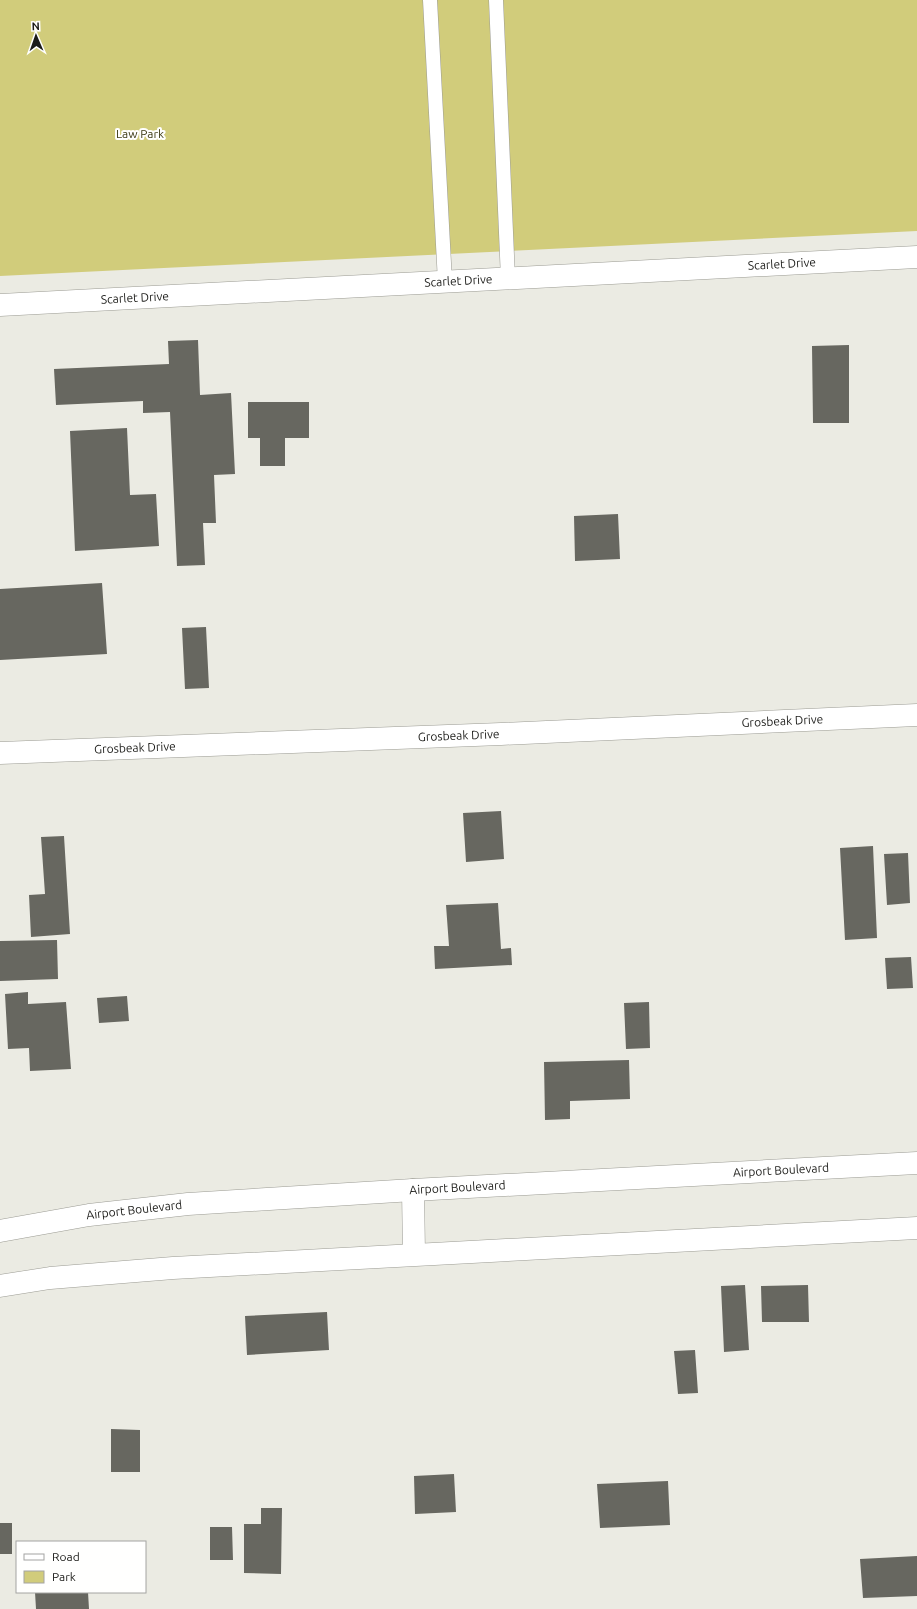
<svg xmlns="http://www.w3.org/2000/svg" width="917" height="1609" font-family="Ubuntu,sans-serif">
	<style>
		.green { fill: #d1cc7b }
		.building { fill: #676760 }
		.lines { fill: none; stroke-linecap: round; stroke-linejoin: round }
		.service-casing { stroke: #9b9b93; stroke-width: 15 }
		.minor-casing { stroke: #9b9b93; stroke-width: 23 }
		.primary-casing { stroke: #9b9b93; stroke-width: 23 }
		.service { stroke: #fff; stroke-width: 14 }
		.minor { stroke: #fff; stroke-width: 22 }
		.primary { stroke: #fff; stroke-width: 22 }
		.labels { text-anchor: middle; stroke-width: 4; stroke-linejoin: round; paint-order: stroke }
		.park-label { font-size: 12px; fill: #3e3c16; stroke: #fffffe }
		.street-label { font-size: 12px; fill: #1b1b18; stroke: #fffffe }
	</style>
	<rect width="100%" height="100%" fill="#ebebe3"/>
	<path class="green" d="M0 0H917V231L0 276Z"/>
	<path class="building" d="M198 340 200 395 231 393 235 474 214 475 216 523H203L205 565 177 566 170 412 143 413V401L56 405 54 369 169 364 168 341Z
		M849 345V423H813L812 346Z
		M248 402H309V438H285V466H260V438H248Z
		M127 428 130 495 156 494 159 546 75 551 70 431Z
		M618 514 620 559 575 561 574 516Z
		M102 583 107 654 0 660V589Z
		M206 627 209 688 185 689 182 628Z
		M501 811 504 859 466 862 463 813Z
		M64 836 70 934 31 937 29 895 45 894 41 837Z
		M873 846 877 938 845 940 840 848Z
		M908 853 910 903 887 905 884 854Z
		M498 903 501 949 511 948 512 965 435 969 434 946H449L446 905Z
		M57 940 58 979 0 981V941Z
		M911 957 913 988 887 989 885 958Z
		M28 992V1004L66 1002 71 1069 30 1071 29 1048 8 1049 5 994Z
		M127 996 129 1021 99 1023 97 998Z
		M649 1002 650 1048 626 1049 624 1003Z
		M629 1060 630 1099 570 1101V1119L545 1120 544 1062Z
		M745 1285 749 1350 724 1352 721 1286Z
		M808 1285 809 1322H762L761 1286Z
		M327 1312 329 1350 247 1355 245 1316Z
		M695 1350 698 1393 678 1394 674 1351Z
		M111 1429 140 1430V1472H111Z
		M454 1474 456 1512 415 1514 414 1476Z
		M668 1481 670 1525 600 1528 597 1484Z
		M261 1508H282L281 1574 244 1573V1524H261Z
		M0 1523H12V1554H0Z
		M210 1527H232L233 1560H210Z
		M917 1556V1596L863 1598 860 1559Z
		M35 1592H88L89 1609H36Z"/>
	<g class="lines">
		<defs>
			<path id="service" d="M430 0 445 282
				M496 0 508 279"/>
			<g id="minor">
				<path id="s1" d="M0 305 917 257"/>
				<path id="s2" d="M0 753 501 734 917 715"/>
			</g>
			<g id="primary">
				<path d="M413 1190 414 1254"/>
				<path id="s3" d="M0 1231 89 1215 188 1204 413 1190 917 1163"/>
				<path d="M0 1286 50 1278 173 1268 917 1228"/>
			</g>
		</defs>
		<use href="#service" class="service-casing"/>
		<use href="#minor" class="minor-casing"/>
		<use href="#primary" class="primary-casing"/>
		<use href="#service" class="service"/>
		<use href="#minor" class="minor"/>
		<use href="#primary" class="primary"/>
	</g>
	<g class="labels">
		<g class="park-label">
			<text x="140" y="138">Law Park</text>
		</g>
		<g class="street-label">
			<text dy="4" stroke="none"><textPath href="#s1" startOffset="783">Scarlet Drive</textPath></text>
			<text dy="4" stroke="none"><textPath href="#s1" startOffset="459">Scarlet Drive</textPath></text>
			<text dy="4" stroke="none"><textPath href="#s1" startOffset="135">Scarlet Drive</textPath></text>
			<text dy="4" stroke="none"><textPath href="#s2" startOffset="783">Grosbeak Drive</textPath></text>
			<text dy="4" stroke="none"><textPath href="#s2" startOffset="459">Grosbeak Drive</textPath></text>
			<text dy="4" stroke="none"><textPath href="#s2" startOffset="135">Grosbeak Drive</textPath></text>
			<text dy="4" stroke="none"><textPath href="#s3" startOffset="784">Airport Boulevard</textPath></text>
			<text dy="4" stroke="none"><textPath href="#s3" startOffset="460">Airport Boulevard</textPath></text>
			<text dy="4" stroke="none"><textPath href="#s3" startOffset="136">Airport Boulevard</textPath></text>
		</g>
	</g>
	<rect x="16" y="1541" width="130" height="52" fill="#fffffe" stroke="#a4a4a2"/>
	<rect x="24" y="1554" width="20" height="6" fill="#ffffff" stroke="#a4a4a2"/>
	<text x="52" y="1561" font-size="12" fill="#1b1b18">Road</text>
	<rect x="24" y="1571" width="20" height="12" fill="#d1cc7b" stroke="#a4a4a2"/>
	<text x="52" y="1581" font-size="12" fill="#1b1b18">Park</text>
	<g transform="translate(36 36) rotate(358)" stroke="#fffffe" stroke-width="3" paint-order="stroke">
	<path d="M0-3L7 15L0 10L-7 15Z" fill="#1b1b18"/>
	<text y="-6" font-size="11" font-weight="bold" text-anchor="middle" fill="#1b1b18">N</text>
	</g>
</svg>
